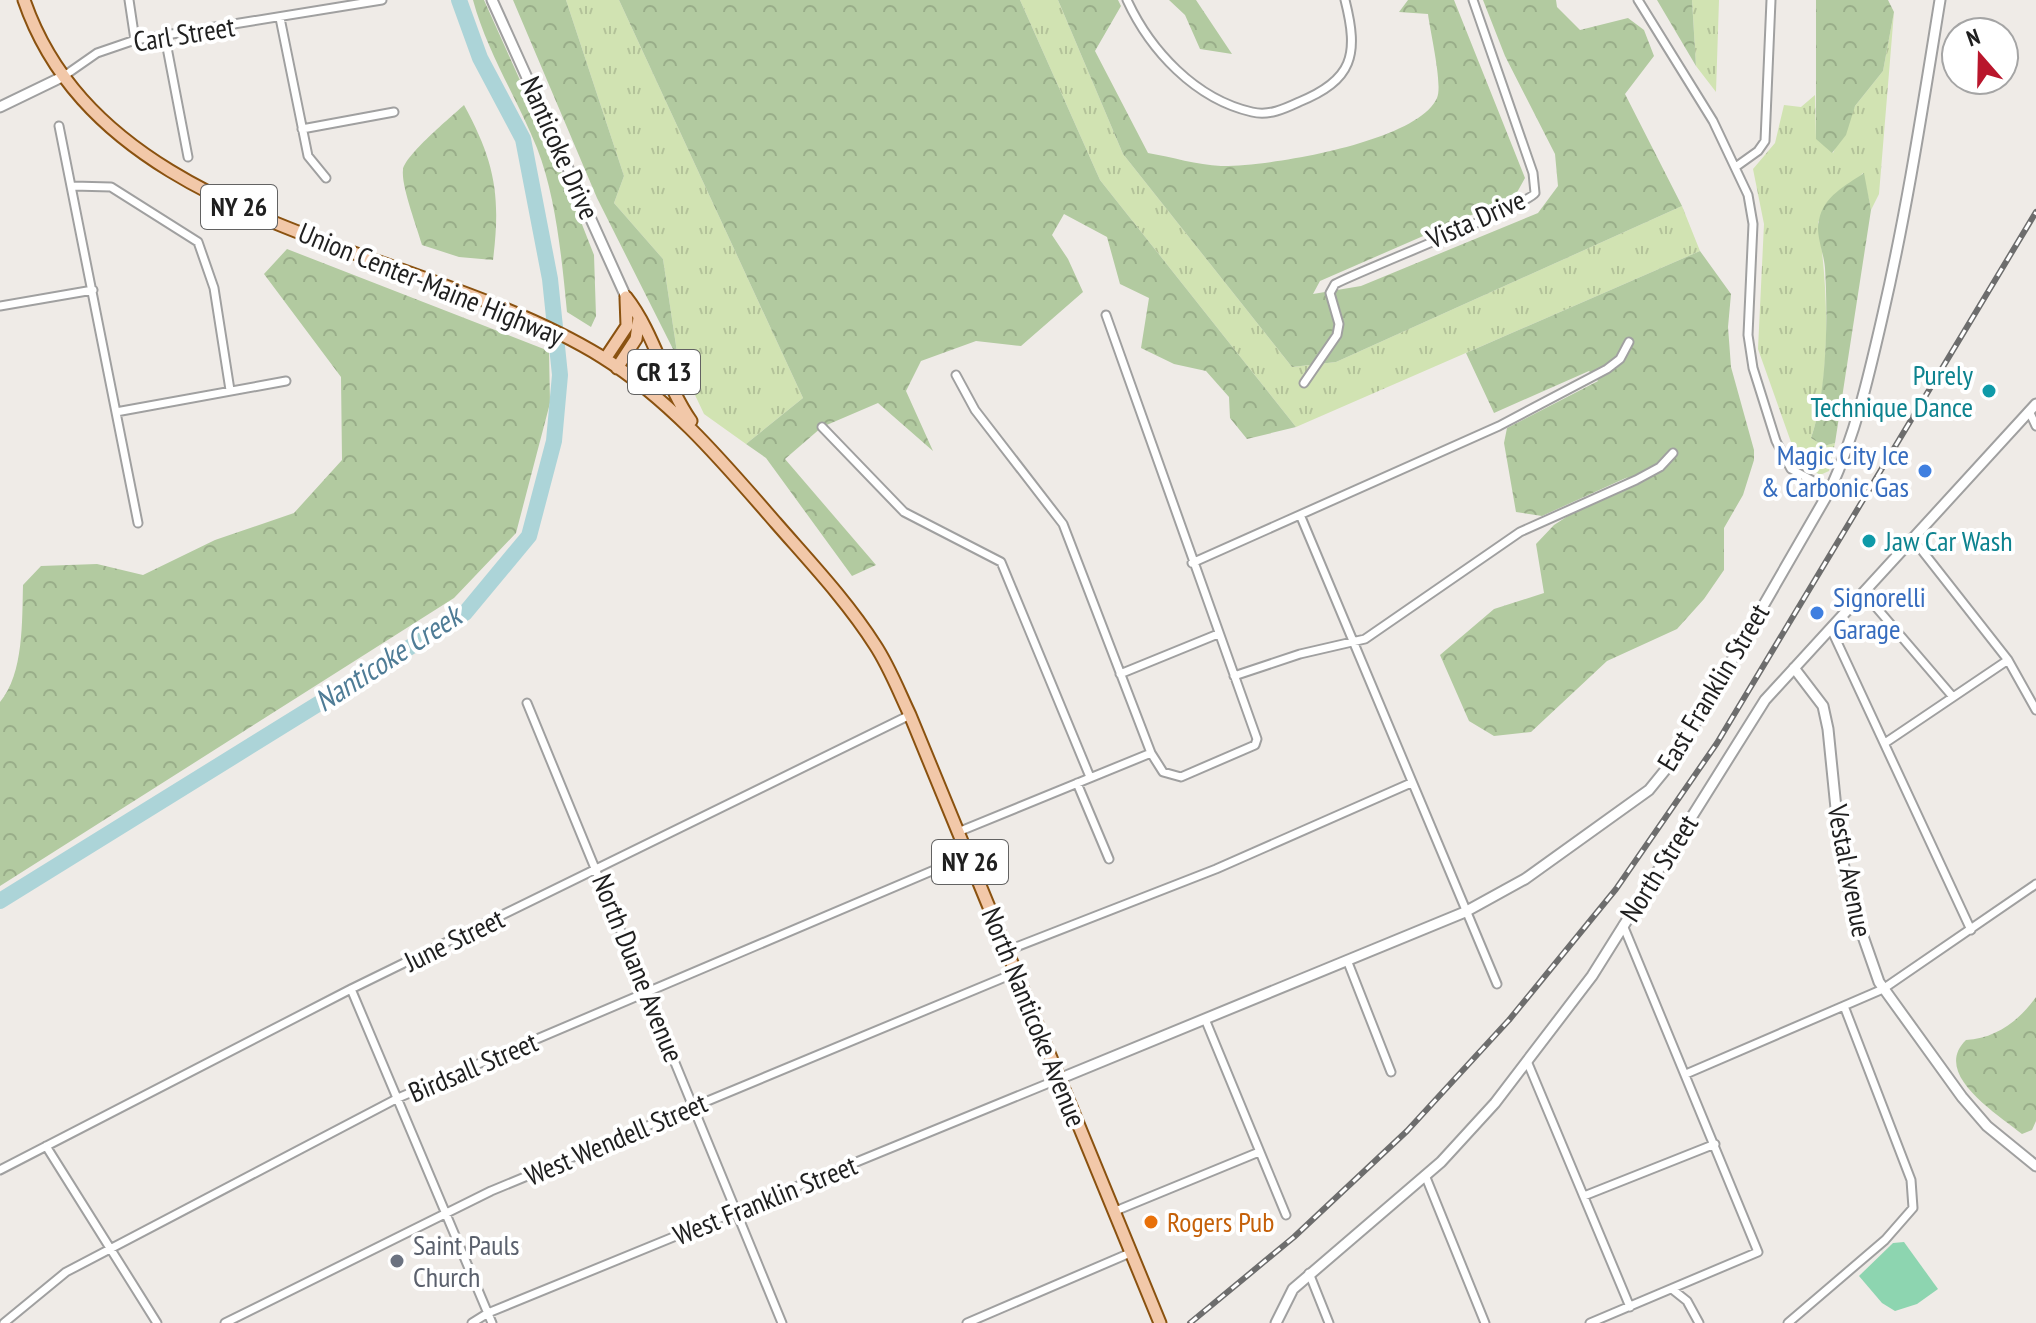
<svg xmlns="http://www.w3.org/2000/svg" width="2036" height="1323" font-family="'PT Sans Narrow',sans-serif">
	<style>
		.grass { fill: url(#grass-tufts) }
		.forest { fill: url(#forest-crowns) }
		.pitch { fill: #8dd5b0 }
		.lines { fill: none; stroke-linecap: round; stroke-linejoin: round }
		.river { stroke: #acd4d8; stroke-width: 16 }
		.minor-casing { stroke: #a0a0a0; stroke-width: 11 }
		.tertiary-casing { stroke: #a0a0a0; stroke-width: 13 }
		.primary-casing { stroke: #8a5210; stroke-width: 15 }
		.minor { stroke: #fff; stroke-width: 7 }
		.tertiary { stroke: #fff; stroke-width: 9 }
		.primary { stroke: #f2c8a9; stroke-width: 11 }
		.rail-casing { stroke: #6d6d6d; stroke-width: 6 }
		.rail { stroke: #fff; stroke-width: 3; stroke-dasharray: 9; stroke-linecap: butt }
		.culture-dot { fill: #0f9aa8; stroke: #fff; stroke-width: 3 }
		.shop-dot { fill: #3f7fe0; stroke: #fff; stroke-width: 3 }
		.food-dot { fill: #e8710a; stroke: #fff; stroke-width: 3 }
		.worship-dot { fill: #6b7280; stroke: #fff; stroke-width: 3 }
		.labels { text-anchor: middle; stroke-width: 8; stroke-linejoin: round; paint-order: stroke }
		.shield { fill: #fff; stroke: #626262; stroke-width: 2 }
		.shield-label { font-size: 26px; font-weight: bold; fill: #1f1f1f }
		.street-label { font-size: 28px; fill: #1f1f1f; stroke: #fff }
		.culture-label { font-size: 28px; fill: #0d838f; stroke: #fff; text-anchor: end }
		.shop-label { font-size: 28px; fill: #366cbe; stroke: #fff; text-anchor: end }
		.food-label { font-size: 28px; fill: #c56008; stroke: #fff; text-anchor: start }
		.worship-label { font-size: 28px; fill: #5b616d; stroke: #fff; text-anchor: start }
		.water-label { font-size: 30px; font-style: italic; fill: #4f7c96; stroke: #fff }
	</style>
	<defs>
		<pattern id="grass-tufts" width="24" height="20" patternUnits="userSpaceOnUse" patternTransform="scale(2)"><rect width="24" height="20" fill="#d1e3b2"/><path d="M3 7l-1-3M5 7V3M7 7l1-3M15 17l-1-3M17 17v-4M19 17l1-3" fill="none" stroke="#b3c299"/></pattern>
		<pattern id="forest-crowns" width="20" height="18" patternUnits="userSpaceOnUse" patternTransform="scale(2)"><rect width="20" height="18" fill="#b2caa0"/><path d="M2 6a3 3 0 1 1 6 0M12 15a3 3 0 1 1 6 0" fill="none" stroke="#99ad89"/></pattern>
	</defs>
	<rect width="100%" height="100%" fill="#efebe7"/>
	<path class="grass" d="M566 0H619L803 398 746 444 704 414 678 359 663 259 614 203 624 176Z
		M1020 0H1058L1123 154 1292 367 1336 362 1682 206 1700 251 1296 427 1100 180Z
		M1692 0H1719L1716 92 1696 66Z
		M1894 12 1879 194 1871 210 1863 173 1818 222C1828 284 1832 379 1811 438L1824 446 1835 443 1829 471 1820 475 1797 459 1758 349 1764 224 1753 169 1775 143 1784 105 1801 107 1815 95 1816 138 1833 153 1855 106 1883 71Z"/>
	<path class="forest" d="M473 0H484L563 176 594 255 596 316 591 327 567 312C562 261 556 196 537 148 517 98 487 52 473 0Z
		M513 0H566L624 176 614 203 663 259 678 359 597 198Z
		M619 0H1020L1100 180 1296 427 1247 439 1230 418 1229 397 1206 371 1174 364 1141 348 1149 298 1120 284 1107 237 1064 214 1052 235 1068 259 1083 292 1021 346 976 341 921 361 906 391 933 451 878 403 822 427 785 459 876 565 852 576 766 458 746 444 803 398Z
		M1058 0H1118L1121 6 1095 51 1148 153C1172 157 1197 165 1221 166 1267 167 1418 142 1437 98 1443 85 1430 31 1428 14L1399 12 1408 0H1454L1525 178 1515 196 1320 281 1313 294 1361 286 1538 213 1558 186 1555 154 1505 56 1483 0H1556L1557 7 1580 30 1628 18 1644 30 1654 56 1625 94 1682 206 1336 362 1292 367 1123 154Z
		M1169 0H1196L1232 54 1200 49 1185 15Z
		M1658 0H1692L1696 66 1657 0Z
		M1816 0H1888L1894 12 1883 71 1855 106 1846 135 1832 153 1816 139Z
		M464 105C495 162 501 196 493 260L459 257 422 245C417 227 401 186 403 170 404 156 451 117 464 105Z
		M1864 173 1871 210 1835 443 1824 446 1811 438C1827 394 1828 316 1825 268 1824 253 1815 234 1819 220 1824 196 1845 186 1864 173Z
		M287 249 549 351 550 403 516 533 454 598 0 886V702C24 674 22 620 23 585L41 566 97 564 143 575 215 540 294 513 342 460 341 377 264 274Z
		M1700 251 1731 294 1728 327 1731 367 1754 450V460L1743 495 1724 528V570L1704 599 1677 629 1607 661 1531 732 1494 736 1469 721 1440 655 1494 609 1544 593 1536 544 1554 525 1628 477 1542 516 1516 512 1504 443 1507 428 1598 381 1589 371 1494 413 1466 353Z
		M2036 997V1121L2032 1130 2022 1134C1998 1114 1931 1074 1966 1040 1995 1039 2020 1020 2036 997Z"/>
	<path class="pitch" d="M1904 1242 1938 1289 1917 1304 1895 1311 1882 1303 1859 1276 1893 1243Z"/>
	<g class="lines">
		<path class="river" d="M0 901 465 613 529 536 554 441 560 375 550 279 523 139 480 58 459 0"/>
		<defs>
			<path id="minor" d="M129 0 135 40
				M1127 0C1150 50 1195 99 1252 112 1269 116 1284 109 1299 102 1353 80 1359 55 1345 0
				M1638 0 1713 121 1748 195 1753 224 1748 335 1753 368 1776 441 1791 469 1830 490
				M280 18 308 156 326 178
				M165 37 188 157
				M64 76 97 53 135 40 382 0
				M59 126 138 523
				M302 129 394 112
				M1737 166 1758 151 1765 141 1771 0
				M73 186 111 187 198 242 214 288 230 390
				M0 306 93 290
				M956 375 975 410 1063 524 1151 753 1163 772 1181 777 1255 745 1257 739 1106 315
				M1304 383 1337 335 1339 324 1330 293 1335 284C1364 269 1528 205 1535 193L1533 173 1473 0
				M2029 411 2036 426
				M116 412 286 381
				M822 427 904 512 1001 562 1090 777
				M1301 517 1497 984
				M1913 539 2008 660 2036 710
				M1192 563 1499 426 1607 369 1620 359 1629 342
				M1864 593 1953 697
				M1831 629 1971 930
				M1120 674 1218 634
				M1234 676 1300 654 1365 639 1520 532 1636 480 1660 467 1673 453
				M527 703 782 1323
				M1885 743 2008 660
				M1077 783 1109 859
				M958 832 1151 753
				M1006 951 1216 869 1411 783
				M1347 960 1391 1072
				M351 989 492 1323
				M1205 1019 1286 1215
				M1527 1061 1630 1307
				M1686 1074 1883 989 2036 884
				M46 1146 157 1323
				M0 1170 351 989 910 715
				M1425 1175 1485 1323
				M1584 1196 1715 1144
				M1113 1212 1259 1152
				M1309 1273 1329 1323
				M1672 1289 1687 1301 1699 1323
				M4 1323 66 1272 398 1098 967 856
				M225 1323 491 1191 1015 973
				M472 1323 488 1313 1059 1079
				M967 1323 1130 1253
				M1590 1323 1758 1252 1623 925
				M1788 1323 1885 1240 1913 1208 1911 1180 1844 1006"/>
			<path id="tertiary" d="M492 0 626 297
				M0 107 64 76
				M1794 668 1823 706 1828 729 1840 848 1852 905 1879 982 1962 1097 1987 1126 2036 1166
				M1059 1079 1465 912 1525 879 1649 790 1671 763 1699 717 1830 490C1856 433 1869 375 1883 314 1907 210 1923 105 1940 0
				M1276 1323 1293 1289 1441 1162 1495 1103 1592 976 1765 700 2036 404"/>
			<path id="primary" d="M24 0C103 230 419 244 602 357 671 400 723 462 776 523 810 562 847 601 875 645 889 666 899 692 910 715L1160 1323
				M626 297C655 334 664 382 691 421
				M605 359 627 326 626 298
				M617 368 636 339 639 318"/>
		</defs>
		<use href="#minor" class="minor-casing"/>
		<use href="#tertiary" class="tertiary-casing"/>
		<use href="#primary" class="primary-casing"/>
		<use href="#minor" class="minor"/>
		<use href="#tertiary" class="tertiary"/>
		<use href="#primary" class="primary"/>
		<defs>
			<path id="rail" d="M1190 1323 1294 1237 1407 1131 1509 1020 1616 889 1717 743 2036 212"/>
		</defs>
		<use href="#rail" class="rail-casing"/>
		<use href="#rail" class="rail"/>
	</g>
	<g class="culture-dot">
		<circle cx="1989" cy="391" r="8"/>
		<circle cx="1869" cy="541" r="8"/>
	</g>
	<g class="shop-dot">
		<circle cx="1925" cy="471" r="8"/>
		<circle cx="1817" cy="613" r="8"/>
	</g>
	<circle class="food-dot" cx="1151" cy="1222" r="8"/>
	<circle class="worship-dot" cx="397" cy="1261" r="8"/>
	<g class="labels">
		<g class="shield">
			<rect x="201" y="185" width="76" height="44" rx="6"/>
			<rect x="628" y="350" width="72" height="44" rx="6"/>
			<rect x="932" y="840" width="76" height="44" rx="6"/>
		</g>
		<g class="shield-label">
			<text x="239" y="216">NY 26</text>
			<text x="664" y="381">CR 13</text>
			<text x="970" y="871">NY 26</text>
		</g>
		<g class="street-label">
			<text transform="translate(184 34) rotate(-9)" y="10">Carl Street</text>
			<text transform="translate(560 148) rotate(66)" y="10">Nanticoke Drive</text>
			<text transform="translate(1476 219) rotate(-24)" y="10">Vista Drive</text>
			<text transform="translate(431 284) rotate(22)" y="10">Union Center-Maine Highway</text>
			<text transform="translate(1713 687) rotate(-59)" y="10">East Franklin Street</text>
			<text transform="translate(1659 868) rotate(-58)" y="10">North Street</text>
			<text transform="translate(1850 871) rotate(79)" y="10">Vestal Avenue</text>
			<text transform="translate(454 940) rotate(-26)" y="10">June Street</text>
			<text transform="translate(638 968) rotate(68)" y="10">North Duane Avenue</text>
			<text transform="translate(1034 1017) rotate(68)" y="10">North Nanticoke Avenue</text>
			<text transform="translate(473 1067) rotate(-23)" y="10">Birdsall Street</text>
			<text transform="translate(616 1139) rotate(-23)" y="10">West Wendell Street</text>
			<text transform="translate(765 1200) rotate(-22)" y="10">West Franklin Street</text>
		</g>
		<g class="culture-label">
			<text x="1973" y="385">Purely<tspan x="1973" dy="32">Technique Dance</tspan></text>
			<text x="1885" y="551" text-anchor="start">Jaw Car Wash</text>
		</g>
		<g class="shop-label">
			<text x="1909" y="465">Magic City Ice<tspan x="1909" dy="32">&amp; Carbonic Gas</tspan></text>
			<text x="1833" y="607" text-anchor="start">Signorelli<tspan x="1833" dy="32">Garage</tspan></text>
		</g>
		<g class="food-label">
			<text x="1167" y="1232">Rogers Pub</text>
		</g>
		<g class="worship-label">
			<text x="413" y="1255">Saint Pauls<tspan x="413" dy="32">Church</tspan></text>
		</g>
		<g class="water-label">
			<text transform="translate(388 659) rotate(-33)" y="10">Nanticoke Creek</text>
		</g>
	</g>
	<g transform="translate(1980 56) rotate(340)"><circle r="38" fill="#ffffff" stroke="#a5a5a5" stroke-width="2"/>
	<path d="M0-6L14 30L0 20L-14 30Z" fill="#b9162c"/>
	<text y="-12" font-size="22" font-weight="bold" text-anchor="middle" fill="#1f1f1f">N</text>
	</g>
</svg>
